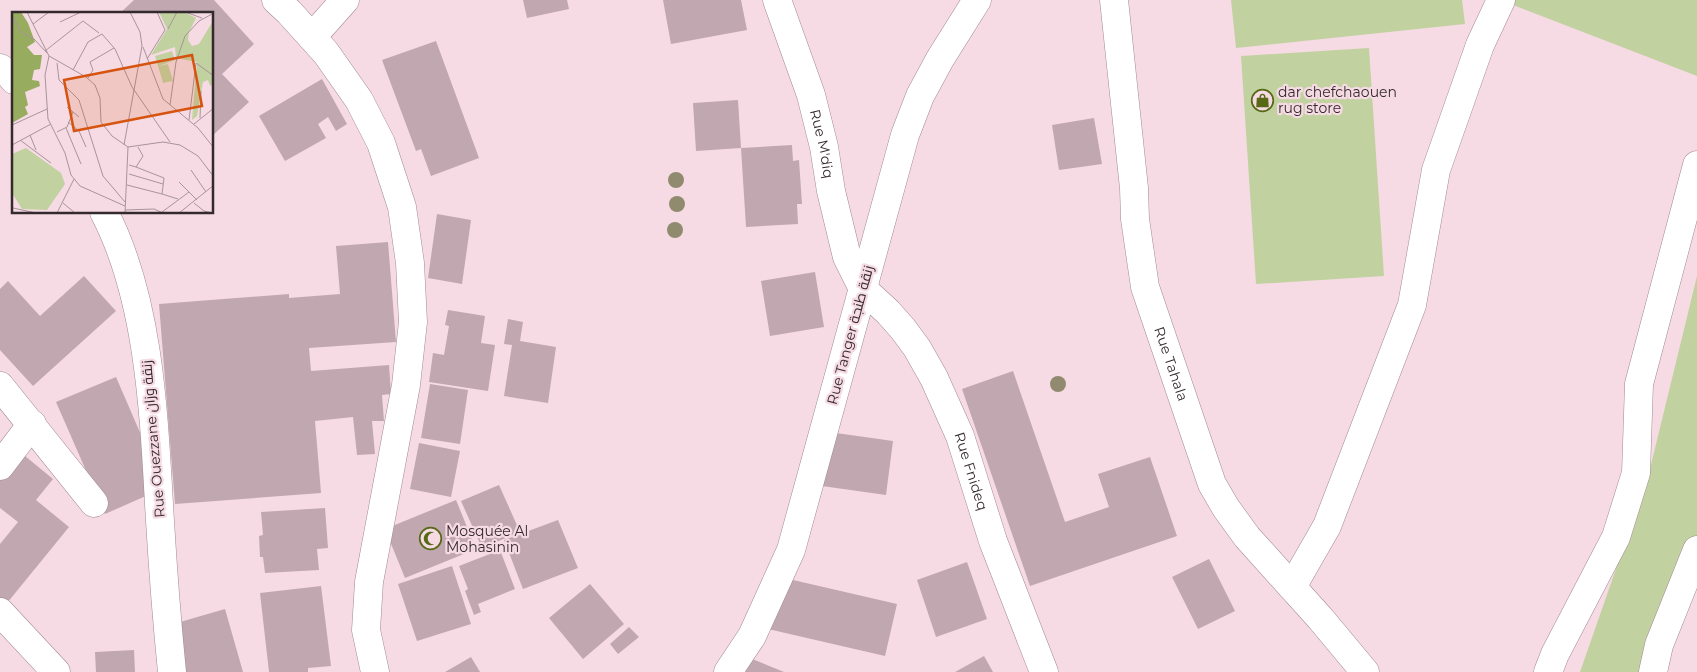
<svg xmlns="http://www.w3.org/2000/svg" width="1697" height="672" font-family="Montserrat,Cairo,sans-serif">
	<style>
		.green { fill: #c2d1a0 }
		.building { fill: #c1a7af }
		.lines { fill: none; stroke-linecap: round; stroke-linejoin: round }
		.minor-casing { stroke: #a28992; stroke-width: 29 }
		.minor { stroke: #fff; stroke-width: 28 }
		.tree { fill: #908b6f }
		.labels { text-anchor: middle; stroke-width: 4.5; stroke-linejoin: round; paint-order: stroke }
		.poi-label { font-size: 14px; fill: #342a2d; stroke: #f6dbe4; text-anchor: start }
		.street-label { font-size: 14px; fill: #342a2d; stroke: #f6dbe4 }
		.inset-road { fill: none; stroke: #a8949b; stroke-width: 1 }
		.view { fill: #d6540f; fill-opacity: 0.15; stroke: #d6540f; stroke-width: 2.5 }
		.inset-edge { fill: none; stroke: #342a2d; stroke-width: 2.5 }
	</style>
	<rect width="100%" height="100%" fill="#f6dbe4"/>
	<path class="green" d="M1231 0H1462L1465 24 1236 48Z
		M1500 0H1697V76Z
		M1369 48 1384 276 1256 284 1241 56Z
		M1697 276V548L1645 672H1580L1648 477Z"/>
	<path class="building" d="M134 0H214L254 44 222 74 249 102 212 136V14H119Z
		M523 0H567L569 9 527 18Z
		M663 0H741L747 30 671 44Z
		M436 41 479 158 431 176 421 149 416 151 382 60Z
		M322 79 347 124 336 131 328 117 318 124 326 138 285 161 259 116Z
		M738 100 741 148 792 145 793 161 799 160 802 204H797L798 224 746 227 741 148 696 151 693 103Z
		M1094 118 1102 164 1059 170 1052 125Z
		M437 214 471 220 462 284 428 278Z
		M388 242 396 342 309 348 311 371 389 365 391 394 382 395 384 421H372L375 454 357 455 353 417 315 421 321 493 175 504 159 304 289 294V298L340 294 336 246Z
		M815 272 824 327 770 336 761 281Z
		M84 276 116 311 33 386 0 350V289L8 281 40 316Z
		M448 310 485 316 481 343 495 345 488 391 429 382 433 353 444 355 449 326 445 325Z
		M508 319 523 322 520 341 556 347 548 403 504 396 512 345 504 344Z
		M1013 371 1065 522 1109 507 1098 474 1150 457 1177 536 1030 586 962 389Z
		M116 377 164 488 105 514 56 402Z
		M430 384 468 390 460 444 421 438Z
		M829 432 893 441 886 495 822 486Z
		M419 443 460 451 451 497 410 489Z
		M19 451 53 479 36 500 69 527 3 608 0 606V544L18 522 0 508V475Z
		M499 485 520 532 482 548 461 501Z
		M456 500 476 549 405 578 385 529Z
		M325 508 328 548 317 549 319 570 265 573 263 557H260L259 536 263 535 261 512Z
		M558 520 578 568 523 589 504 540Z
		M500 550 515 589 478 604 481 612 474 615 465 591 468 589 459 566Z
		M1209 559 1235 611 1198 629 1172 577Z
		M967 562 987 619 936 637 917 580Z
		M452 566 471 624 417 641 398 584Z
		M780 577 897 604 885 656 768 629Z
		M590 584 624 624 583 659 549 618Z
		M321 586 331 666 308 668V672H269L260 593Z
		M225 609 243 672H168L156 629Z
		M629 627 639 637 618 654 610 644Z
		M134 650 135 672H96L95 652Z
		M745 656 784 672H738Z
		M984 656 993 672H955Z
		M471 657 480 672H445Z"/>
	<g class="lines">
		<defs>
			<g id="minor">
				<path d="M276 0 289 12 326 53 359 100 381 143 402 207 410 263 413 322 406 385 369 582 366 630 375 672"/>
				<path id="s1" d="M777 0 811 95 824 147 831 191 847 257 863 289 888 312 903 329 917 348 934 378 960 436 993 541 1044 672"/>
				<path id="s2" d="M1114 0 1134 188 1135 219 1145 287 1212 484 1226 508 1247 537 1320 618 1365 672"/>
				<path d="M312 37 345 0"/>
				<path d="M0 68 9 74 14 80"/>
				<path d="M104 212C151 302 154 421 160 521 163 571 167 622 172 672"/>
				<path d="M0 386 94 503"/>
				<path d="M0 466 32 424"/>
				<path d="M1292 587 1327 526 1412 305 1436 170 1480 45 1501 0"/>
				<path d="M0 612 56 672"/>
				<path d="M728 672 752 636 791 550 905 135 920 96 940 59 977 0"/>
				<path d="M1548 672 1555 654 1616 537 1636 473 1639 384 1697 165"/>
				<path d="M1653 672 1659 645 1697 550"/>
			</g>
		</defs>
		<use href="#minor" class="minor-casing"/>
		<use href="#minor" class="minor"/>
	</g>
	<g class="tree">
		<circle cx="676" cy="180" r="8"/>
		<circle cx="677" cy="204" r="8"/>
		<circle cx="675" cy="230" r="8"/>
		<circle cx="1058" cy="384" r="8"/>
	</g>
	<defs>
		<symbol id="shop-ring" viewBox="-11 -11 22 22"><circle r="9.5" fill="#f6dbe4" stroke="#576915" stroke-width="1.5"/><path d="M-5-2.5h2.3a2.7 3.5 0 0 1 5.4 0H5L5.5 6h-11ZM-1.5-2.5h3a1.5 2.3 0 0 0-3 0Z" fill="#576915"/></symbol>
		<symbol id="mosque-ring" viewBox="-11 -11 22 22"><circle r="9.5" fill="#f6dbe4" stroke="#576915" stroke-width="1.5"/><path d="M3.5-4.9A6 6 0 1 0 3.5 4.9A5 5 0 1 1 3.5-4.9Z" fill="#576915"/></symbol>
	</defs>
	<g fill-rule="evenodd">
		<use href="#shop-ring" x="1250" y="88" width="25" height="25"/>
		<use href="#mosque-ring" x="418" y="526" width="25" height="25"/>
	</g>
	<g class="labels">
		<g class="poi-label">
			<text x="1278" y="97">dar chefchaouen<tspan x="1278" dy="16">rug store</tspan></text>
			<text x="446" y="536">Mosquée Al<tspan x="446" dy="16">Mohasinin</tspan></text>
		</g>
		<g class="street-label">
			<text dy="5" stroke="none"><textPath href="#s1" startOffset="151">Rue M'diq</textPath></text>
			<text transform="translate(850 335) rotate(-75)" y="5">Rue Tanger زنقة طنجة</text>
			<text dy="5" stroke="none"><textPath href="#s2" startOffset="370">Rue Tahala</textPath></text>
			<text transform="translate(153 439) rotate(-95)" y="5">Rue Ouezzane زنقة وزان</text>
			<text dy="5" stroke="none"><textPath href="#s1" startOffset="518">Rue Fnideq</textPath></text>
		</g>
	</g>
	<g transform="translate(12 12)">
		<rect width="201" height="201" fill="#f6dbe4"/>
		<path d="M147 0H172L184 6 177 20 176 28 180 34 187 32 201 9V72L198 74 196 68 191 70 185 104 180 108 185 50 164 46 163 35 139 43 155 17ZM160 39 163 48 147 54 156 52 161 69 151 71 143 44ZM14 136 49 161 53 172 35 198 10 197 0 181V142Z" fill="#c2d1a0"/>
		<path d="M0 0H9L16 11 23 30 15 35 22 43H30L28 57 22 58 20 68 27 69 28 74 13 80 16 93 13 95 16 102 0 111Z" fill="#97ac5e"/>
		<path class="inset-road" d="M15 0 37 44 74 65 83 73 88 86 89 110 100 124 116 135 151 130 168 133 186 144 202 165M173 0 190 6M0 4 9 20 22 27 35 41M48 10 69 0M21 12 37 0M156 17 165 0M131 35 151 87 186 116 202 136M33 39 71 9 87 21M37 44 33 63 36 107 53 141 59 163 68 174 113 194M135 47 153 18 145 0M45 51 47 68 67 88 91 164 113 190M61 58 76 30 90 22 103 37 120 75 158 130M76 66 81 58 78 50 102 36M158 93 164 50 173 24 187 9 202 1M55 95 67 105M188 106 189 79M177 108 184 51 202 64M56 110 67 119 74 135M182 112 202 96M0 113 35 97M54 116 69 152M45 120 55 115 61 100M18 123 24 138M8 128 39 151M0 133 39 112M112 133 130 34 128 20 118 0M117 153 124 155 131 144 126 135M124 155 152 166 150 182 166 187M179 158 194 180M117 162 151 172M167 170 185 188M115 173 150 182M51 191 63 201M182 191 192 199 200 201M1 196 24 201M113 198 142 197 151 201M150 200 177 180M45 201 62 167M113 201 116 135M167 201 202 173"/>
		<path class="view" d="M180 43 190 94 62 119 52 68Z"/>
		<rect width="201" height="201" class="inset-edge"/>
	</g>
</svg>
